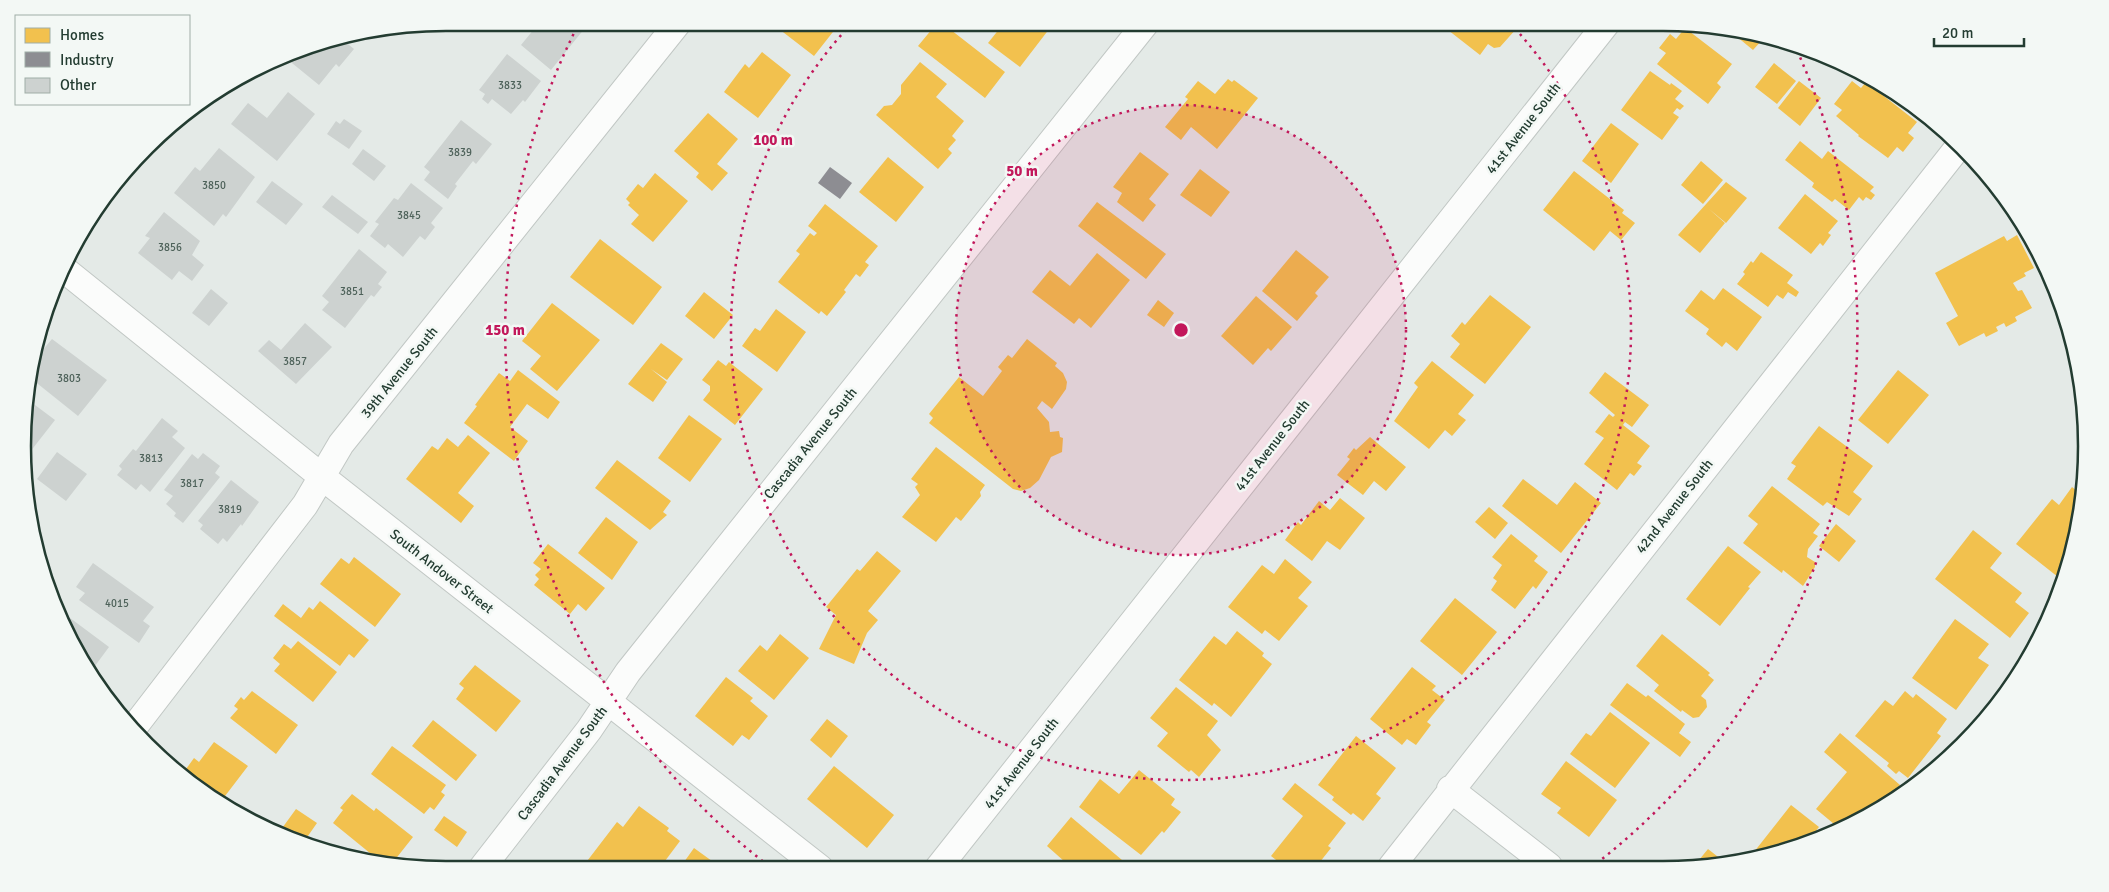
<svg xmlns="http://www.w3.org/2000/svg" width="2109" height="892" font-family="Signika,sans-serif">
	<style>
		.homes { fill: #f2c14e }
		.industry { fill: #8d8d92 }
		.building { fill: #cdd2d0 }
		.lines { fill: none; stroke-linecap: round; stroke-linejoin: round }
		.minor-casing { stroke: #c1c7c4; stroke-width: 28 }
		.minor { stroke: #fbfcfb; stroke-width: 26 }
		.ring { fill: none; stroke: #c2185b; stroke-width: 2.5; stroke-dasharray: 2.5 5 }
		.labels { text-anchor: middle; stroke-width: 5; stroke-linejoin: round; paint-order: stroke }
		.number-label { font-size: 11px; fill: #4e625a }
		.street-label { font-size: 14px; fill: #233c31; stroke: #f3f8f5 }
		.rim { fill: none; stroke: #233c31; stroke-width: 2.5 }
		.centre { fill: #c2185b; stroke: #f3f8f5; stroke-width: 2.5 }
		.ring-label { font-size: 15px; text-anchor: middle; font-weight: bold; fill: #c2185b; stroke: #f3f8f5; stroke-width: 5; stroke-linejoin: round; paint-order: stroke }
	</style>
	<rect width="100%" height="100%" fill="#e4eae7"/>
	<path class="homes" d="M785 23H840L814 56 779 29Z
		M937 23H942L1005 72 985 98 918 46Z
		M1004 23H1052L1053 24 1020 67 988 43Z
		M1278 23H1288L1284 27Z
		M1322 23H1341L1334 32Z
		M1439 23H1509L1517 28 1500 47 1494 48 1488 44 1480 55Z
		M1685 28 1732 64 1717 83 1721 87 1708 104 1657 64 1666 53 1659 48 1670 34 1676 39Z
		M1737 35 1763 39 1753 50 1736 36Z
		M762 52 791 75 758 118 724 92 745 64 749 68Z
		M920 62 947 84 936 97 964 121 952 136 956 140 948 149 952 153 938 169 876 115 884 106 892 105 901 94V85Z
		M1774 63 1796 81 1777 104 1755 87Z
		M1650 71 1670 85 1671 83 1682 91 1675 99 1684 106 1680 110 1677 108 1673 113 1679 117 1662 140 1621 110Z
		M1228 79 1232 82 1234 80 1258 98 1217 149 1191 127 1181 140 1165 127 1188 99 1185 97 1198 81 1215 94Z
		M1799 81 1821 98 1800 126 1778 108Z
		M1852 81 1861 88 1866 82 1917 122 1908 133 1914 138 1903 152 1897 147 1888 158 1858 136 1859 135 1836 116 1842 110 1834 104Z
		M708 113 738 139 717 164 728 173 712 191 696 177 699 173 674 151Z
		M1611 123 1639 144 1611 183 1582 161Z
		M1800 141 1822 159 1828 151 1874 187 1870 191 1875 195 1871 200 1866 197 1863 201 1859 197 1849 210 1835 199 1832 202 1812 187 1814 183 1785 160Z
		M1140 152 1169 174 1149 199 1156 205 1143 222 1117 202 1122 193 1113 187Z
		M888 157 924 187 896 222 859 192Z
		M1701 161 1723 180 1703 204 1681 185Z
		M1200 169 1230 192 1211 217 1180 195Z
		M1574 171 1624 210 1622 213 1635 223 1621 240 1610 231 1594 251 1543 210Z
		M655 173 688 201 653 242 631 224 639 215 628 205 630 203 626 199 638 184 643 188Z
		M1726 182 1747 198 1726 223 1709 209 1725 223 1700 253 1678 235Z
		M1805 194 1838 221 1828 233 1831 235 1823 246 1820 243 1811 254 1778 228Z
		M1097 202 1166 254 1146 279 1078 226Z
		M825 204 878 246 865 262 869 265 860 277 856 274 844 290 846 292 827 316 821 311 819 314 778 282 800 254 796 251 810 233 814 236 817 233 808 226Z
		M2017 235 2034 268 2024 273 2026 276 2013 283 2018 291 2022 290 2032 308 2015 317 2017 321 2006 327 2004 323 1996 327 1998 331 1986 337 1984 333 1959 346 1946 323 1958 316 1935 273 2004 236 2007 241Z
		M600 239 662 287 633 325 570 277Z
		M1296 250 1329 277 1315 293 1318 296 1297 321 1262 291Z
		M1761 252 1793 275 1787 283 1799 292 1796 297 1788 292 1783 299 1777 295 1768 307 1737 284 1745 274 1743 272 1751 261 1753 263Z
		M1097 253 1130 280 1091 328 1079 318 1074 324 1032 292 1050 270 1070 286Z
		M1723 288 1762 317 1737 351 1726 342 1722 347 1706 334 1709 329 1685 311 1701 290 1714 300Z
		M704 292 733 315 714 339 685 316Z
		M1490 295 1531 327 1485 384 1450 357 1460 344 1451 336 1462 322 1465 325Z
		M1256 296 1292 327 1271 351 1268 348 1253 365 1221 336Z
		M1158 300 1174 313 1164 327 1147 315Z
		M552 303 600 340 557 391 530 369 541 356 522 341Z
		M776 309 806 332 777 372 742 346 755 328 760 331Z
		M1027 339 1057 363 1055 366 1063 373 1067 382 1066 389 1052 409 1042 401 1037 408 1049 422 1050 432 1059 431 1060 437 1063 438 1062 452 1051 457 1039 480 1030 488 1021 491 1013 489 929 423 933 418 929 414 959 377 983 396 1002 371 998 367 1008 355 1012 358Z
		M661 343 683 359 667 380 651 369 667 382 653 402 628 384Z
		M718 360 726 366 729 362 763 389 735 425 703 400 710 391V386L702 380Z
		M1432 361 1474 395 1458 414 1466 420 1452 436 1445 430 1429 449 1394 421 1418 387 1414 383Z
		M518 370 560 402 548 419 527 404 510 427 528 441 514 461 464 423 477 406 475 405 499 373 510 381Z
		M1898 370 1929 395 1888 444 1858 420Z
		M1605 372 1649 405 1632 427 1625 422 1623 425 1650 446 1637 463 1642 466 1634 476 1630 473 1617 490 1584 464 1604 438 1595 432 1609 414 1613 417 1615 415 1589 393Z
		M689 415 722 439 690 482 658 458Z
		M1819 426 1873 466 1853 492 1862 499 1849 516 1827 502 1823 506 1787 479 1796 466 1791 463Z
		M468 435 490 453 458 493 474 506 461 523 406 479 432 446 438 450 447 438 458 447Z
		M1370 437 1406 467 1386 491 1374 481 1363 495 1337 475 1350 459 1347 457 1354 448 1356 450Z
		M936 447 985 485 980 492 981 496 961 521 956 517 936 542 902 517 920 495 915 487 918 484 911 479Z
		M617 460 671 501 663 512 667 515 650 530 595 488Z
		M1523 479 1557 505 1575 482 1601 503 1561 553 1502 506Z
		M1772 486 1820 524 1813 533 1818 536 1808 549 1807 557 1815 562V567L1803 586 1783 570 1782 573 1743 543 1758 524 1748 516Z
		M2072 487 2083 496V502L2068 563 2058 577 2016 544 2052 499 2059 505Z
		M1340 498 1365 518 1340 550 1327 541 1312 561 1285 540 1298 522 1301 525 1319 501 1330 510Z
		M1489 507 1508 523 1495 539 1475 522Z
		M606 517 638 542 612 580 578 553Z
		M1836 524 1856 541 1839 562 1819 546Z
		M1973 530 2002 553 1990 568 2022 593 2015 602 2029 613 2010 638 1935 579Z
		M1511 534 1538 556 1534 561 1548 572 1536 589 1533 586 1515 609 1491 590 1497 581 1493 578 1502 565 1492 557Z
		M548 544 605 588 586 611 578 604 570 614 534 585 539 579 535 575 541 569 533 563Z
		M1728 546 1761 572 1748 587 1750 588 1720 626 1686 599Z
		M877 551 901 571 868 611 878 620 867 633 854 664 819 649 836 615 826 607 857 569 860 571Z
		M354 557 401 594 375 627 320 584 341 558 349 564Z
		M1285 559 1312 582 1298 598 1308 606 1279 641 1265 630 1262 634 1228 607 1262 565 1274 574Z
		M1455 598 1497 632 1462 675 1420 641Z
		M320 601 369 640 354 658 349 654 340 666 274 616 283 604 301 618 309 607 313 610Z
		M1955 619 1989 644 1978 658 1989 665 1956 710 1912 678Z
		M1237 631 1264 653 1262 656 1272 664 1231 717 1214 703 1212 706 1179 680 1214 636 1226 645Z
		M780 634 809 658 774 700 738 671 760 645 767 651Z
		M1662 634 1710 673 1708 675 1714 680 1701 696 1706 700 1707 707 1699 717 1693 718 1682 710 1681 712 1654 691 1659 685 1636 666Z
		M298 641 337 672 313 702 274 671 280 664 273 658 284 644 291 649Z
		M475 665 521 701 496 732 456 699 464 688 459 684Z
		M1412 667 1436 686 1432 690 1445 700 1427 722 1431 725 1416 745 1407 739 1402 745 1370 719Z
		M726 677 753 698 750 701 768 716 749 740 742 735 733 746 695 716Z
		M1627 683 1646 697 1648 695 1685 724 1679 733 1691 742 1680 757 1610 705Z
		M1176 687 1218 721 1207 735 1221 750 1199 777 1191 770 1189 772 1157 746 1168 733 1150 718Z
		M252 691 298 725 276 754 230 718 238 709 234 706 241 697 244 700Z
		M1905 691 1913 698 1916 694 1947 719 1937 733 1941 736 1908 778 1899 771 1896 774 1887 766 1889 763 1855 736 1885 700 1893 706Z
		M1610 712 1650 743 1615 788 1570 754 1586 733 1591 736Z
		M827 719 848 736 831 758 810 740Z
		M433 720 477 755 456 781 412 746Z
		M1840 733 1900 785 1885 802 1840 829 1816 809 1847 772 1824 752Z
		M1356 736 1396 768 1376 794 1381 798 1363 821 1353 813 1351 815 1332 800 1334 797 1318 785Z
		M214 742 248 766 222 800 188 782 181 776 194 758 199 762Z
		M392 746 446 785 441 792 445 795 434 810 430 807 424 814 371 774Z
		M1566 761 1617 800 1589 837 1557 813 1561 808 1541 794Z
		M834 766 894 815 867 848 807 799Z
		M1139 770 1175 799 1171 805 1181 812 1164 833 1162 831 1141 855 1079 807 1100 779 1119 794Z
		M1295 783 1346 823 1328 846 1331 848 1316 867H1285L1271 856 1303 816 1282 799Z
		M352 794 374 811 376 808 413 837 394 861 376 858 333 823 343 810 340 808Z
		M1791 805 1819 827 1807 842 1750 857Z
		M639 806 669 828 667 831 680 841 659 869 649 864 646 869H581L617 822 623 827Z
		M296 809 317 823 303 843 280 831Z
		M444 816 467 832 457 847 434 830Z
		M1071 817 1122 860 1115 868H1060L1065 862 1047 846Z
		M694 848 723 869H679Z
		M1708 849 1722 860 1724 856 1732 862 1719 866H1694Z
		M1251 862 1258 867H1247Z"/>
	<path class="industry" d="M830 167 852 183 840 199 818 183Z"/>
	<path class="building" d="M539 23H589L551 70 521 45Z
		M343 40 354 49 339 67 336 64 319 85 287 59 292 53 310 45Z
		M507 54 541 81 525 102 523 100 511 114 492 99 488 104 482 99 485 94 479 90Z
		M288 92 315 114 277 161 231 124 248 103 267 118Z
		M344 119 362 131 349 149 327 134 336 121 340 124Z
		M461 120 492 144 476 164 473 161 455 184 457 186 448 199 424 180 430 172 424 167Z
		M219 148 255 177 226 217 223 214 214 226 174 193 195 167 200 171Z
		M363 149 386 166 374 181 352 164Z
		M272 181 303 204 286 225 256 202Z
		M411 183 443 208 431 223 435 227 425 240 420 236 403 257 388 244 385 248 370 236 379 224 375 222 394 198 398 200Z
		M332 195 368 222 358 234 322 207Z
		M164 212 200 241 192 255 204 265 192 281 179 271 172 280 138 253 150 238 145 236Z
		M359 249 387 272 378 284 382 287 374 297 371 295 345 328 322 310 329 302 322 296Z
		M211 289 228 303 209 326 192 313Z
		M305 323 332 347 296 384 258 351 269 340 281 350Z
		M52 339 107 380 78 416 33 380 35 377 30 373V365Z
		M27 399 55 420 30 452 23 446Z
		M162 418 178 431 172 437 185 448 150 492 141 484 136 490 117 475 122 469 119 466 133 449 136 451Z
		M57 452 87 474 66 501 37 479Z
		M203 453 220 466 215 473 220 477 183 523 174 516 176 513 166 504 173 496 164 490 192 454 198 459Z
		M231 480 259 502 242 526 241 524 227 542 223 538 218 544 200 529 203 525 198 521Z
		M93 563 154 607 143 621 150 626 139 643 79 600 85 593 76 587Z
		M62 612 109 647 92 670 95 673 93 676 79 658Z"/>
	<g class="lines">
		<defs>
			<path id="minor" d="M66 271 321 476 820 868
				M132 730 305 505 341 444 678 23
				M1450 789 1549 866
				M1391 867 1959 146
				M938 868 1607 23
				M481 869 589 730 628 672 1146 23"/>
		</defs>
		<use href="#minor" class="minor-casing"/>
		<use href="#minor" class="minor"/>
	</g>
	<circle cx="1181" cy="330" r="225" fill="#c2185b" fill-opacity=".12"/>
	<g class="ring">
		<circle cx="1181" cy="330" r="225"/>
		<path d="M1510 23A450 450 0 1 1 852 23"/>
		<path d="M769 866A676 676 0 0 1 579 23M1794 44A676 676 0 0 1 1597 863"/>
	</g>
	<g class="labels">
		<g class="number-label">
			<text x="510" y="89">3833</text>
			<text x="460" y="156">3839</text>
			<text x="214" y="189">3850</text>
			<text x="409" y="219">3845</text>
			<text x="170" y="251">3856</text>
			<text x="352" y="295">3851</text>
			<text x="295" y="365">3857</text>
			<text x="69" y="382">3803</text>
			<text x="151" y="462">3813</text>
			<text x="192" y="487">3817</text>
			<text x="230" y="513">3819</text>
			<text x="117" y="607">4015</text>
		</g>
		<g class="street-label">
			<text transform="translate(1523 128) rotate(-52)" y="5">41st Avenue South</text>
			<text transform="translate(399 372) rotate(-51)" y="5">39th Avenue South</text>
			<text transform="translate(810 443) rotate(-51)" y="5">Cascadia Avenue South</text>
			<text transform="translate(1272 445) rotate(-52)" y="5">41st Avenue South</text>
			<text transform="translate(1674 506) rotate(-52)" y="5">42nd Avenue South</text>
			<text transform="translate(442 571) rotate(38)" y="5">South Andover Street</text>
			<text transform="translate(562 763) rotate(-53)" y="5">Cascadia Avenue South</text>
			<text transform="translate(1021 763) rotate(-52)" y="5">41st Avenue South</text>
		</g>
	</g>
	<path d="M0 0H2109V892H0ZM446 31H1663A415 415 0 0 1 2078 446V446A415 415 0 0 1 1663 861H446A415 415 0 0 1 31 446V446A415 415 0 0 1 446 31Z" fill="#f3f8f5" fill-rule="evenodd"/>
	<path class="rim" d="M446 31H1663A415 415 0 0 1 2078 446V446A415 415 0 0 1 1663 861H446A415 415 0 0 1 31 446V446A415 415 0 0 1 446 31Z"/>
	<circle cx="1181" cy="330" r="8" class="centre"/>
	<g class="ring-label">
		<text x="773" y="145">100 m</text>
		<text x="1022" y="176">50 m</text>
		<text x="505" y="335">150 m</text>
	</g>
	<rect x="15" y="15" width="175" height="90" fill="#f3f8f5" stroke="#a0ada7"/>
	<rect x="25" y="28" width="25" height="15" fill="#f2c14e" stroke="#a0ada7"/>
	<text x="60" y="40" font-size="15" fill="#233c31">Homes</text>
	<rect x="25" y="52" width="25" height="15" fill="#8d8d92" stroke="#a0ada7"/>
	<text x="60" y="65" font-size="15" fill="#233c31">Industry</text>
	<rect x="25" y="78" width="25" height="15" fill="#cdd2d0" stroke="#a0ada7"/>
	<text x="60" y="90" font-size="15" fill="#233c31">Other</text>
	<path d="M1934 38v8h90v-8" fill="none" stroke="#233c31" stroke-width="2.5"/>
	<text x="1942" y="38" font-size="15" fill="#233c31" stroke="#f3f8f5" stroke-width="4" paint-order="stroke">20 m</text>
</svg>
